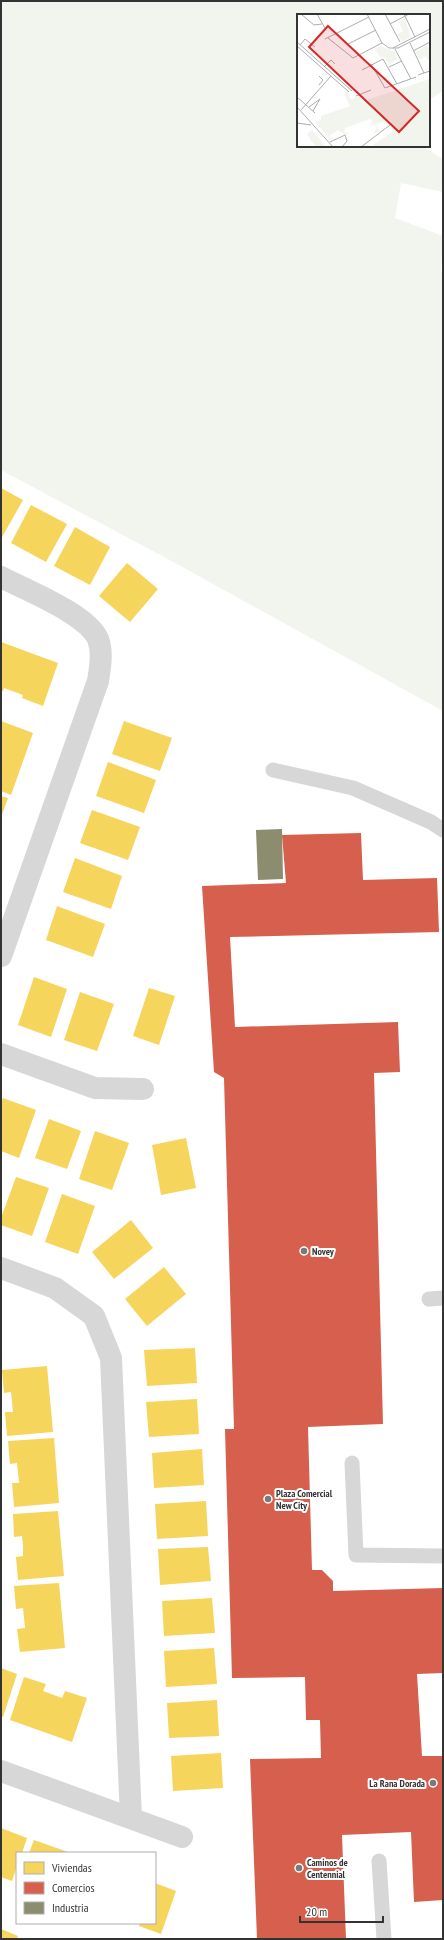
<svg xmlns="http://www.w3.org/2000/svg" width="444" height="1940" font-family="'PT Sans Narrow',sans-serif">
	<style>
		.green { fill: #f1f5ed }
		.homes { fill: #f6d55c }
		.shops { fill: #d6604d }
		.industry { fill: #8c8c6e }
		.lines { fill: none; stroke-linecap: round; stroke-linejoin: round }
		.service { stroke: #d7d7d7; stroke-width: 15 }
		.minor { stroke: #d7d7d7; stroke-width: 22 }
		.poi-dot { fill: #7a7a7a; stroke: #fff; stroke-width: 1.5 }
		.labels { text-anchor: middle; stroke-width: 4; stroke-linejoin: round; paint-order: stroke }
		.poi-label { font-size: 10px; font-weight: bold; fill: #333; stroke: #fff; text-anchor: start }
		.inset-road { fill: none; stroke: #adadad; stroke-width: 1 }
		.view { fill: #d62828; fill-opacity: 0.15; stroke: #d62828; stroke-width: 2 }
		.inset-edge { fill: none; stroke: #333; stroke-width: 2 }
	</style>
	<rect width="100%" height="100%" fill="#fff"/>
	<path class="green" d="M1 1H443V91L429 100V15H298V146H422L443 159V192L401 183 395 218 443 236 441 271 443 272V711L166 558 1 470Z"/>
	<path class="homes" d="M1 488 23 500 1 539Z
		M31 505 67 524 46 562 11 543Z
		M75 527 110 547 90 585 54 566Z
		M127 563 158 589 130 622 99 596Z
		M1 642 58 663 43 706 22 698 23 695 4 688 3 691H1Z
		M1 721 33 733 11 795 1 791Z
		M124 721 172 738 160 771 112 754Z
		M108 762 156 780 144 813 96 796Z
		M1 796 8 798 1 817Z
		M92 810 140 827 128 860 80 843Z
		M75 858 122 876 111 909 63 892Z
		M57 906 105 924 93 957 46 940Z
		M34 977 67 989 51 1037 18 1025Z
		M149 988 175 996 159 1045 133 1036Z
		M80 992 114 1004 97 1051 64 1040Z
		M3 1098 36 1110 19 1158 1 1151V1103Z
		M49 1119 81 1131 67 1169 35 1158Z
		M95 1131 129 1143 112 1190 79 1179Z
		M186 1138 196 1188 161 1195 152 1145Z
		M16 1177 49 1188 32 1236 1 1225V1218Z
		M62 1194 95 1206 78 1254 45 1242Z
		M131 1220 153 1248 114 1279 92 1252Z
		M164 1267 186 1294 147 1326 125 1299Z
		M195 1348 197 1383 147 1386 144 1350Z
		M47 1366 53 1432 7 1436 5 1412H13L11 1392 4 1393 2 1370Z
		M197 1399 199 1434 149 1437 146 1402Z
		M54 1438 59 1503 14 1507 12 1483H19L17 1463 10 1464 8 1441Z
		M202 1449 204 1485 154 1488 152 1453Z
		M206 1501 208 1536 157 1539 155 1504Z
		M58 1511 64 1576 18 1580 16 1557 23 1556V1546L22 1536 14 1537 13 1514Z
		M208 1547 211 1581 160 1585 158 1549Z
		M59 1583 65 1648 20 1652 17 1629 25 1628 23 1608 16 1609 14 1586Z
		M212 1598 215 1633 164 1636 162 1601Z
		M214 1648 217 1684 166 1687 164 1651Z
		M1 1668 17 1674 3 1717 1 1716Z
		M24 1677 46 1684 43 1691 62 1698 65 1691 87 1698 72 1742 10 1720Z
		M217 1700 219 1736 169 1738 167 1703Z
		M221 1753 223 1788 173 1791 171 1756Z
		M1 1828 27 1838 22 1853H17V1866L12 1881 1 1877Z
		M34 1840 65 1851 70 1853H29Z
		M155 1883 176 1891 161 1934 139 1926 140 1923H155Z
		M1 1929 18 1936 17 1939H1Z"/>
	<path class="shops" d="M361 833 363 880 437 878 439 932 230 937 235 1027 398 1022 400 1072 374 1073 383 1424 308 1427 312 1570H322L333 1581V1591L443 1588V1673L417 1674 422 1756H443V1900L414 1902 411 1832 342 1835 346 1939H257L250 1759 321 1758 320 1720H306L305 1677 232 1678 225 1429H234L224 1078 214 1072 202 886 286 883 282 835Z"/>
	<path class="industry" d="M282 829 283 879 258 880 256 830Z"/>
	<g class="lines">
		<path class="service" d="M273 770 353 788 431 822 443 830
			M429 1299 443 1298
			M352 1463 356 1555 443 1556
			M379 1861 384 1939"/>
		<path class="minor" d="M1 577C26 590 87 614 98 639 103 652 100 668 98 681L1 956
			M1 1054 95 1088 143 1089
			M1 1268 55 1288 94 1316 111 1358 131 1818
			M1 1771 182 1837"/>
	</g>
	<g class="poi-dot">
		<circle cx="304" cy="1251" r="4"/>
		<circle cx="268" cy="1499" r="4"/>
		<circle cx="433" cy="1783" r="4"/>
		<circle cx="299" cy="1868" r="4"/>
	</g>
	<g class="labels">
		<g class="poi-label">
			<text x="312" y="1255">Novey</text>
			<text x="276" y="1497">Plaza Comercial<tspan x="276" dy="12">New City</tspan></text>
			<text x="425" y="1787" text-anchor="end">La Rana Dorada</text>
			<text x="307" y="1866">Caminos de<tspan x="307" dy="12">Centennial</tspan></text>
		</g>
	</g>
	<g transform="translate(297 14)">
		<rect width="133" height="133" fill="#fff"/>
		<path d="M108 5 114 23 105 28 100 20 106 17 101 7ZM131 31 133 45 130 46 129 42 123 46 119 38ZM84 32 98 38 100 45 92 50 88 44 83 43 78 35ZM133 65V133H73L94 119 98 113 93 109 94 106 78 110 83 117 75 121 80 114 73 105 48 114 47 118 52 119 49 121 41 116 32 122 36 125 34 126 18 108 24 106V102L53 92 47 80 51 77 53 85H57L62 79 61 83H66L67 87ZM15 116 29 133H19L16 129 10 120Z" fill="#f1f5ed"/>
		<path class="inset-road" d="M4 0 17 11 25 10M20 0 28 14M70 0 85 29 92 34H101L133 18M88 0 103 28M107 0 118 23M93 10 112 0M31 24 56 44 85 29M28 25 72 3M0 28 55 77M113 29 127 59M51 30 79 16M3 31 8 25 18 33M0 32 52 78M96 34 133 15M98 35 114 65M116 37 133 28M74 50 88 74 119 63M27 53 34 46 38 50M92 53 105 47M65 56 86 45 100 70M121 61 133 57M22 62 26 66 22 71M59 82 74 76M0 83 18 99M0 93 36 133M12 93 23 85 16 97M4 96 34 62M0 109 14 111M33 128 48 121 50 127 45 133M64 133 93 111"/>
		<path class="view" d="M31 12 122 97 102 118 12 33Z"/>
		<rect width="133" height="133" class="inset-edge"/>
	</g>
	<rect width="444" height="1940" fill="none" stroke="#333333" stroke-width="4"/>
	<rect x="16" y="1852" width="140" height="72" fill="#ffffff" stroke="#adadad"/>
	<rect x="24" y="1862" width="20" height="12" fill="#f6d55c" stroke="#adadad"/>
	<text x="52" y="1872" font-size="12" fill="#333333">Viviendas</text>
	<rect x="24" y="1882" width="20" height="12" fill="#d6604d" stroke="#adadad"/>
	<text x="52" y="1892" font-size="12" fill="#333333">Comercios</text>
	<rect x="24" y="1902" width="20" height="12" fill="#8c8c6e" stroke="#adadad"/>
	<text x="52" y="1912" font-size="12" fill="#333333">Industria</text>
	<path d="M300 1916v6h83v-6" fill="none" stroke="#333333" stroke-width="2"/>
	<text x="306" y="1916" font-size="12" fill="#333333" stroke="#ffffff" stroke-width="3" paint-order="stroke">20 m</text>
</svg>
